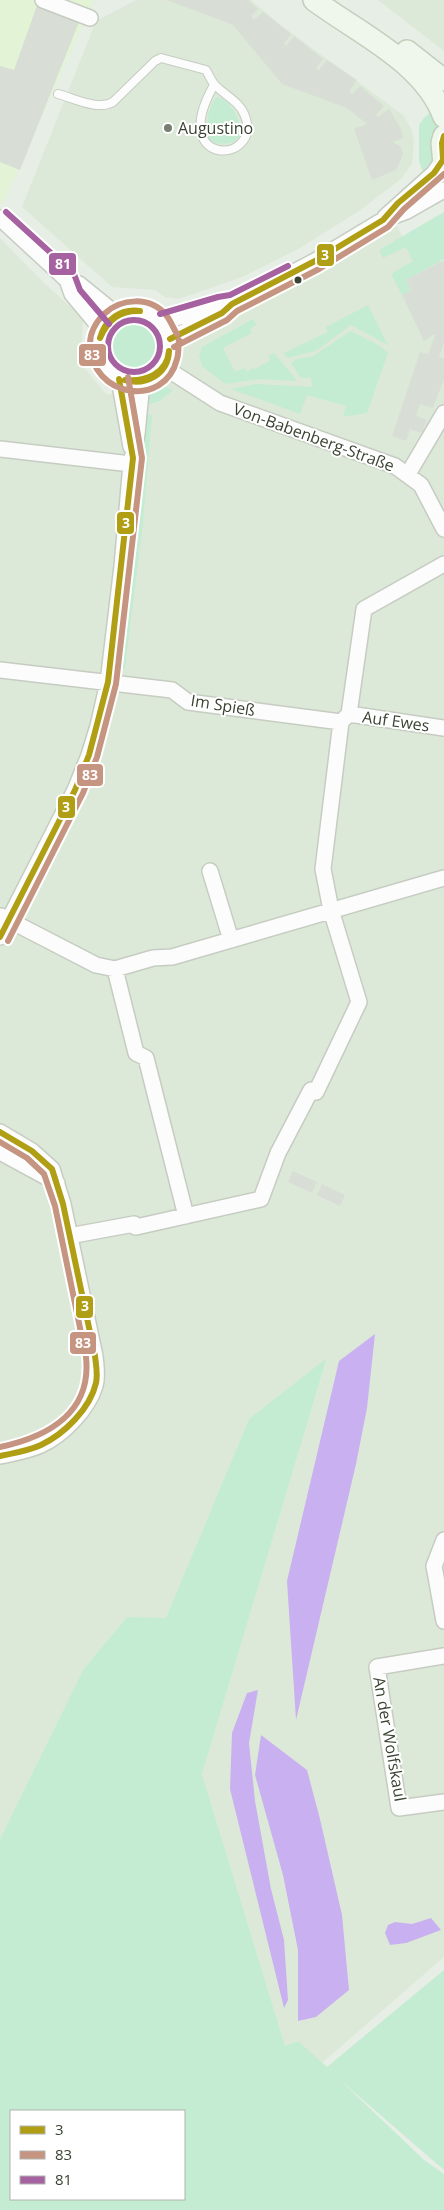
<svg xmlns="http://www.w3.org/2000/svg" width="444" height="2210" font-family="'Open Sans',sans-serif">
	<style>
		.residential { fill: #dde9d8 }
		.commercial { fill: #e2f3d6 }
		.green { fill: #c3ecd2; fill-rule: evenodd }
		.parking { fill: #d8ddd5 }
		.water { fill: #c9b0f0 }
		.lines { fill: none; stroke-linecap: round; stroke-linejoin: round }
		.lane-casing { stroke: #c6ccc2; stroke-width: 10 }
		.street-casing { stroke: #c6ccc2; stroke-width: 18 }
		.secondary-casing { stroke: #c2cfbd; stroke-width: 24 }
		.lane { stroke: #fbfcfb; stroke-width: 8 }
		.street { stroke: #fbfcfb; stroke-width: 15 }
		.secondary { stroke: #eff6ec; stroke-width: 21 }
		.bus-1-casing { stroke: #fff; stroke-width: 10 }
		.bus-2-casing { stroke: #fff; stroke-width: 10 }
		.bus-3-casing { stroke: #fff; stroke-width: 10 }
		.bus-1 { stroke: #b09f14; stroke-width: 6 }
		.bus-2 { stroke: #c69581; stroke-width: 6 }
		.bus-3 { stroke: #a661a1; stroke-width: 6 }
		.poi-dot { fill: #767f70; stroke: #fff; stroke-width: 2 }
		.bus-dot { fill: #394331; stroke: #fff; stroke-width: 2 }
		.labels { text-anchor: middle; stroke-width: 4; stroke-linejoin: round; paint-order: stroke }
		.poi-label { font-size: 16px; fill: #394331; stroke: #fff; text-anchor: start }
		.street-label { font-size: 16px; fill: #394331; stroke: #fff }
		.line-badge { stroke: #fff; stroke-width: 2 }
		.badge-label { font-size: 14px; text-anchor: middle; font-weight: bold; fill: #fff }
	</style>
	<rect width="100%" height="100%" fill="#e7eee5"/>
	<path class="residential" d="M136 0H251L282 26 403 115 411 128 414 141 412 164 401 179 359 211 300 248 242 277 179 299 165 297 155 290 112 287 22 207 96 21Z
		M378 0H444V51Z
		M397 226 417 264 444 261V1957L322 2063 298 2041 285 2046 202 1774 327 1359 249 1419 166 1619 127 1617 83 1670 0 1839V238L43 282 83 318 81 364 106 394H122L177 352 186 339Z"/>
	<path class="commercial" d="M0 0H94L2 205 0 203Z"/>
	<path class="green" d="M217 97C232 100 241 121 241 135L234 142C224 144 213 146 207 136 206 124 208 105 217 97Z
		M436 108C442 134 439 154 424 175L419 161V125L424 118Z
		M444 212V259L406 280 411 290 402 295 391 274 413 261 406 247 383 258 379 250Z
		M368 305 388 345 351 325 316 351 287 358 284 353 328 332 326 327Z
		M106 346a28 28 0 1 1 56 0a28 28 0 1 1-56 0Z
		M253 319 256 325 250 329 252 333 223 348 235 372 245 368 247 372 253 368 255 369 271 360 268 356 274 353 296 379 295 381 259 379 225 384 202 366 199 356 202 347Z
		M351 331 380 346 388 353 367 413 343 417 346 406 307 395 300 414 231 389 256 384 312 387 311 378H301L291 363 297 359 313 356Z
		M163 386 173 390 160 401 146 405 152 390Z
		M145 414 152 415 143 522 125 669 118 668 133 550Z
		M327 1358 202 1774 285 2046 298 2041 327 2067 444 1970V2170L339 2079 424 2160 444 2174V2210H0V1839L83 1670 127 1617 166 1618 249 1419ZM11 2111H184V2199H11Z"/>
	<path class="parking" d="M39 0 83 12 20 170 0 162V66L14 70Z
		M167 0H248L258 9 251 16 254 20 263 12 291 34 284 44 286 46 294 36 323 59 316 68 319 70 327 60 357 80 349 92 352 94 360 86 384 106 376 115 378 117 389 109 401 129 403 138 393 142 401 147 403 154 396 170 372 180 354 129 367 124 347 108 282 84 233 25Z
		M444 260V343L439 357 444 359V379L433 408 420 404 416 416 427 420 422 433 410 429 406 441 392 436 420 352 428 354 435 336 434 334 424 341 402 295 411 290 406 280Z
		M293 1171 317 1182 312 1193 288 1182Z
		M322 1184 345 1195 340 1206 317 1195Z"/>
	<path class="water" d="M375 1334 367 1408 356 1464 296 1720 287 1581 339 1361Z
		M258 1690 249 1743 255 1801 271 1889 284 1940 288 2000 284 2008 230 1789 232 1733 247 1693Z
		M261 1735 307 1770 320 1819 342 1915 349 1990 316 2017 298 2021V1950L283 1875 255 1775Z
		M431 1918 441 1930 406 1943 390 1945 385 1933 388 1925 395 1922 412 1924Z"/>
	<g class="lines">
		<defs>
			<path id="lane" d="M58 94C74 98 98 111 113 102L155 61 161 58 206 70C209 75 212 83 216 86 226 96 240 102 245 116 263 164 166 169 214 85"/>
			<path id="street" d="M43 0 90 18
				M385 217 434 173 443 160
				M0 218 67 280 79 284 116 314
				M67 280 72 294 102 330
				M99 346a36 36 0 1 1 72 0a36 36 0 1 1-72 0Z
				M162 322 220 305 232 304 245 298 315 261 383 220 407 211 444 190
				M170 339 222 313 230 306
				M164 367 220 403 395 466 421 485 444 529
				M119 379 131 447
				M0 449 131 464
				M408 474 444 413
				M0 670 172 690 188 702 341 722
				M349 714 444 728
				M210 871 231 940
				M1 916 96 965 115 969 153 958 172 957 444 878
				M0 937 75 790 89 755 98 726 108 682 122 566 131 464 137 434 142 382
				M115 969 136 1053 146 1058 186 1216
				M0 1132 32 1151 52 1169 63 1204 95 1356C96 1366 98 1376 95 1386 88 1409 63 1435 41 1445 28 1451 14 1453 0 1456
				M0 1152 57 1183
				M69 1236 134 1224 136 1227 261 1199 278 1153 311 1090 316 1092 359 1002 331 910 323 869 341 722 349 714 364 609 444 564
				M444 1540 434 1566 444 1621
				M444 1656 377 1667 399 1808 444 1802"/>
			<path id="secondary" d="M314 0C358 33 424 62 444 117
				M407 51 444 80
				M444 136 442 143 444 164"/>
		</defs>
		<use href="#lane" class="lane-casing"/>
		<use href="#street" class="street-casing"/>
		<use href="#secondary" class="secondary-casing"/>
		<use href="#lane" class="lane"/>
		<use href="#street" class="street"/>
		<use href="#secondary" class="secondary"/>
		<defs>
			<path id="bus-1" d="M100 338C105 319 122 308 140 311
				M100 338C108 320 120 310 140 311
				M170 339 222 313 232 304 315 261 383 220 398 203 434 173 443 160 442 143 444 136
				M125 380C145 382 167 374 169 351
				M125 380C146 386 168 374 169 351
				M0 937 75 790 89 755 108 682 133 458 119 379
				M0 1132 32 1151 52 1169 63 1204 95 1356C96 1365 98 1374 96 1383 90 1409 64 1434 41 1445 28 1451 14 1453 0 1456"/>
			<path id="bus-2" d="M177 334C173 328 171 321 166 315 150 296 121 298 104 314 96 322 90 332 90 344 91 398 165 409 177 359 179 353 178 346 179 340
				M174 347 227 320 237 311 319 269 388 227 404 209 444 174
				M8 941 83 793 97 757 116 684 142 458 128 377
				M0 1142 27 1158 44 1174 55 1206 86 1357C92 1413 47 1437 0 1447"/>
			<path id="bus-3" d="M6 212 74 274 80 290 109 324
				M160 314 218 297 230 295 288 266
				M108 346a26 26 0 1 1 52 0a26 26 0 1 1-52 0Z"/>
		</defs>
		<use href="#bus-1" class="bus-1-casing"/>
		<use href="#bus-2" class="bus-2-casing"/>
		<use href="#bus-3" class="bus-3-casing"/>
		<use href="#bus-1" class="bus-1"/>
		<use href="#bus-2" class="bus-2"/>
		<use href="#bus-3" class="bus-3"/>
	</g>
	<circle class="poi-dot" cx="168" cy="128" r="5"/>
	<circle class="bus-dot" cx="298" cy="280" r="4.5"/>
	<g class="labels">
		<g class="poi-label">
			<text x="178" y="134">Augustino</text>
		</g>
		<g class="street-label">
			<text transform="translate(314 437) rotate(20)" y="6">Von-Babenberg-Straße</text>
			<text transform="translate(223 705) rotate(9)" y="6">Im Spieß</text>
			<text transform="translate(396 721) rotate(8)" y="6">Auf Ewes</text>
			<text transform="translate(390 1739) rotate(80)" y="6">An der Wolfskaul</text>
		</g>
	</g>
	<g class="line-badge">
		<rect x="316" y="243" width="19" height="24" rx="5" fill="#b09f14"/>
		<rect x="48" y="252" width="29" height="24" rx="5" fill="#a661a1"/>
		<rect x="78" y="343" width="29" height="24" rx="5" fill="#c69581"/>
		<rect x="116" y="511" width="19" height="24" rx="5" fill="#b09f14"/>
		<rect x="76" y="763" width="28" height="24" rx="5" fill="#c69581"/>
		<rect x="57" y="795" width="19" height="24" rx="5" fill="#b09f14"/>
		<rect x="75" y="1295" width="19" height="24" rx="5" fill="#b09f14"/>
		<rect x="69" y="1331" width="28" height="24" rx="5" fill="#c69581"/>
	</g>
	<g class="badge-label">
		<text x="325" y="260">3</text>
		<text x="63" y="269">81</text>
		<text x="92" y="360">83</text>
		<text x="126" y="528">3</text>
		<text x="90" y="780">83</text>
		<text x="66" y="812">3</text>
		<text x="85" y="1311">3</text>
		<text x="83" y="1348">83</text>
	</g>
	<rect x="10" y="2110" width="175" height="90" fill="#ffffff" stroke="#b0b4ad"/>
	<rect x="20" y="2126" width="25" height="8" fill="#b09f14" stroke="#b0b4ad"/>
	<text x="55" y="2135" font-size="15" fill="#394331">3</text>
	<rect x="20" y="2151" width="25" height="8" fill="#c69581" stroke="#b0b4ad"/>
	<text x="55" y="2160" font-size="15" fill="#394331">83</text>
	<rect x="20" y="2176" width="25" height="8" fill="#a661a1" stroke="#b0b4ad"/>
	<text x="55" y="2185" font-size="15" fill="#394331">81</text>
</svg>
